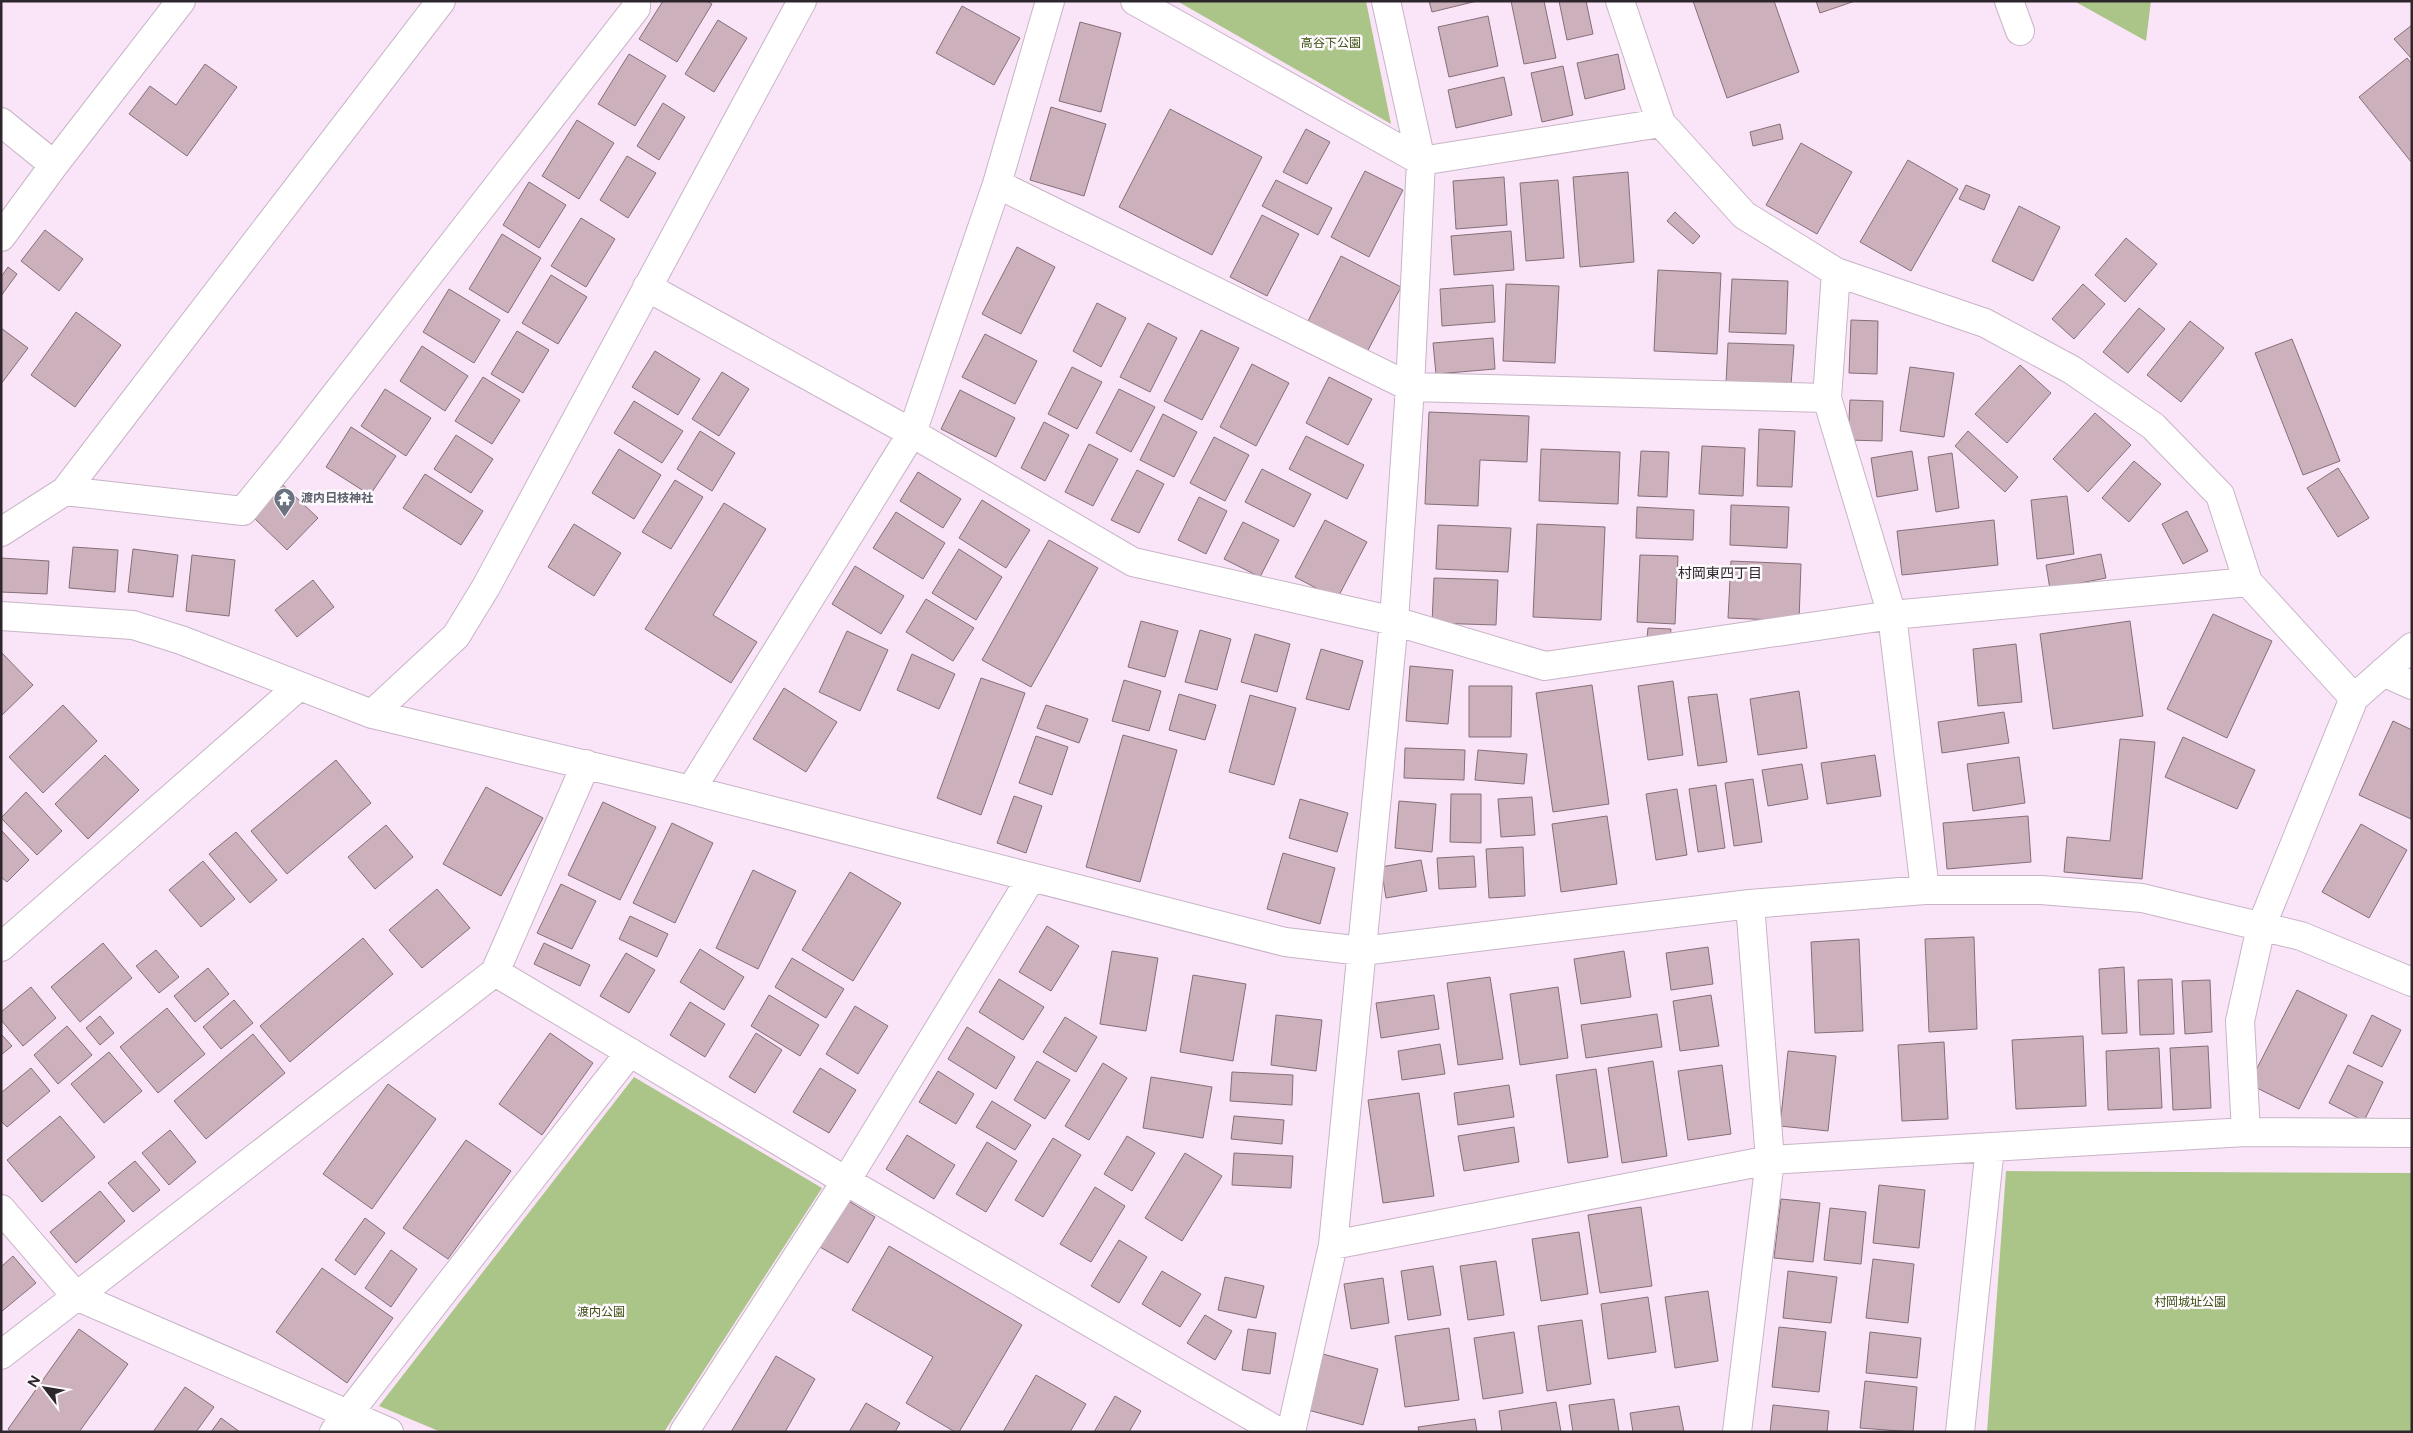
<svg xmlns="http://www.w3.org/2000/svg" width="2413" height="1433" font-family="Figtree,'Noto Sans JP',sans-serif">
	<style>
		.green { fill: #abc589 }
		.building { fill: #ccb1bc; stroke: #866e78 }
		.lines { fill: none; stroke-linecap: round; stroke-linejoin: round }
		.minor-casing { stroke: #c8b4c7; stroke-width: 30 }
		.minor { stroke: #fff; stroke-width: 28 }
		.labels { text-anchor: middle; stroke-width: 5; stroke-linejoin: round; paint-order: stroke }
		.park-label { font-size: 12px; fill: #394f0f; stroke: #fdf9fc }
		.worship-label { font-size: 12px; font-weight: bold; fill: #5b616d; stroke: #fdf9fc; text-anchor: start }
		.neighbourhood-label { font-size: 14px; fill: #2d262d; stroke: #fdf9fc }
	</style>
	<rect width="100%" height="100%" fill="#fae5f8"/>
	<path class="green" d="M1177 1H1366L1391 124Z
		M2074 1H2151L2146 41Z
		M634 1077 822 1188 664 1432H441L379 1406Z
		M2006 1171 2412 1173V1432H1987Z"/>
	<path class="building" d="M663 1H707L712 4 677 62 639 39Z
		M1429 1H1477L1432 12Z
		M1511 1H1544L1556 58 1524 64Z
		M1559 1H1586L1593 34 1567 40Z
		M1693 1H1774L1799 72 1727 98Z
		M1816 1H1855L1820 13Z
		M962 6 1020 38 994 85 936 53Z
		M1488 16 1498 66 1449 77 1438 27Z
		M718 20 747 38 714 92 685 74Z
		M1080 22 1121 33 1101 112 1059 101Z
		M2412 25V59L2394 39Z
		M629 54 666 76 635 126 598 104Z
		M1618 54 1625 89 1585 99 1577 63Z
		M2407 58 2412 64V163L2359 97Z
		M205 64 237 87 187 156 129 114 150 86 176 105Z
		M1563 66 1573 115 1542 122 1531 73Z
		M1504 77 1512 115 1456 128 1448 90Z
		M663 103 685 117 659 160 637 146Z
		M1051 107 1106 124 1084 196 1030 180Z
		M1170 109 1262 157 1212 255 1119 207Z
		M577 120 614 143 579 199 542 176Z
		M1780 124 1783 139 1753 146 1750 132Z
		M1306 129 1330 142 1307 184 1283 172Z
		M1801 143 1852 172 1817 234 1766 205Z
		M627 156 656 173 628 218 600 200Z
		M1908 160 1958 189 1911 271 1860 242Z
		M1365 171 1403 190 1369 257 1331 237Z
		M1628 172 1634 262 1580 267 1573 177Z
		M1504 177 1507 225 1456 229 1453 181Z
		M1276 180 1332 208 1318 235 1262 206Z
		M1558 180 1564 258 1526 261 1520 183Z
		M529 182 566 205 539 248 503 225Z
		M1966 185 1990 195 1984 210 1959 199Z
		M2019 206 2060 227 2033 281 1992 261Z
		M1675 212 1700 236 1693 244 1667 221Z
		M1262 215 1299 234 1267 296 1230 277Z
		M581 218 615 239 586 287 551 266Z
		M45 230 83 259 59 291 21 261Z
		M1511 231 1514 270 1454 275 1451 236Z
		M502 234 541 258 508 313 469 289Z
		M2126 238 2157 264 2125 302 2095 275Z
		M1017 247 1055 267 1021 334 982 314Z
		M1341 256 1401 287 1366 354 1307 323Z
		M8 267 17 274 1 296V277Z
		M1658 270 1721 273 1717 354 1654 351Z
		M551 275 587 297 558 344 522 323Z
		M1732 279 1788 281 1786 334 1729 332Z
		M1506 284 1559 286 1555 363 1503 361Z
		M2083 284 2105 304 2074 339 2052 319Z
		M1493 285 1495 322 1442 326 1440 289Z
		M449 289 500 320 474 363 423 332Z
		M1097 303 1126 318 1101 367 1073 351Z
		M2139 308 2165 329 2128 373 2103 352Z
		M76 312 121 345 75 407 31 375Z
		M1851 320 1878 321 1877 374 1849 373Z
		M2190 321 2224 348 2181 402 2147 375Z
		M1148 323 1177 338 1150 392 1120 377Z
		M1 328 28 348 1 384Z
		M1201 330 1239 348 1202 420 1164 401Z
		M517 331 549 350 523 393 491 374Z
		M985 334 1037 361 1015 404 962 377Z
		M1493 338 1495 369 1436 374 1433 343Z
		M2292 339 2340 461 2303 475 2255 353Z
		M1728 343 1794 345 1791 385 1726 383Z
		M422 346 468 376 445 411 400 381Z
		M655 351 700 379 678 415 632 387Z
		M1252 364 1289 383 1256 446 1220 427Z
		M2020 365 2051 393 2007 443 1975 414Z
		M1072 367 1102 382 1077 429 1048 414Z
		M1910 367 1954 373 1944 437 1900 431Z
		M722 372 749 389 719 436 692 419Z
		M483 377 520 400 492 444 455 421Z
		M1329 377 1372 399 1348 445 1306 423Z
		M385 389 431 418 406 456 361 426Z
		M1119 389 1155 407 1131 452 1096 433Z
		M960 390 1015 418 996 457 941 429Z
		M1850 400 1883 401 1882 441 1848 440Z
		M634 401 683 431 662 463 614 433Z
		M1429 412 1529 416 1527 462 1480 460 1478 506 1425 504Z
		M2095 413 2131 445 2088 492 2053 459Z
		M1163 414 1197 432 1174 477 1140 460Z
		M1044 422 1069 435 1045 481 1021 468Z
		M351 427 396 456 370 495 326 467Z
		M1759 429 1795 431 1792 487 1757 486Z
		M700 431 735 453 712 491 677 469Z
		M1968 431 2018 477 2005 492 1955 446Z
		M456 435 493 459 471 493 434 469Z
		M1306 436 1364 465 1347 499 1289 469Z
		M1214 437 1249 455 1225 501 1190 483Z
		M1089 444 1118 459 1093 506 1065 492Z
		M1702 446 1745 448 1743 496 1699 494Z
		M619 449 661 475 634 519 592 493Z
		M1541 449 1620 452 1618 504 1539 501Z
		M1641 451 1669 452 1667 497 1638 496Z
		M1912 451 1918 490 1877 497 1871 458Z
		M1952 453 1959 508 1936 512 1928 457Z
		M2134 461 2161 484 2129 522 2102 498Z
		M2338 468 2369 518 2338 537 2307 488Z
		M1262 469 1311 494 1294 527 1245 502Z
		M1137 470 1164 484 1139 533 1111 520Z
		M918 472 961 499 943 528 900 501Z
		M425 474 483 511 461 545 403 508Z
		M675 480 703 497 671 549 642 532Z
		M282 484 318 518 287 550 252 516Z
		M2067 496 2074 554 2037 559 2031 500Z
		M1199 497 1227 511 1206 554 1178 540Z
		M982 500 1030 530 1006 568 959 538Z
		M724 503 766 529 713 615 757 642 731 683 645 629Z
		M1731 505 1789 507 1787 548 1730 545Z
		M1637 507 1694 510 1693 540 1636 538Z
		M2187 511 2208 551 2183 564 2162 524Z
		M896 512 945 543 923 579 873 548Z
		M1325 520 1367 542 1337 599 1295 577Z
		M1994 520 1998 565 1902 575 1897 531Z
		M1243 522 1279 540 1260 577 1224 559Z
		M574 524 621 553 594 596 548 567Z
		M1537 524 1605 527 1601 620 1533 617Z
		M1438 525 1511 528 1508 572 1436 569Z
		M1049 540 1098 568 1031 687 982 660Z
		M73 547 118 550 115 592 69 588Z
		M133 549 178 555 173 597 128 592Z
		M959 549 1002 577 976 620 932 593Z
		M2101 554 2106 578 2050 589 2046 565Z
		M192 555 235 560 229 616 186 611Z
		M1640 555 1678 556 1675 624 1637 622Z
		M1 558 49 561 47 594 1 592Z
		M1731 561 1801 564 1799 621 1728 618Z
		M855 566 904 596 881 634 832 604Z
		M1434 578 1498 580 1496 625 1432 623Z
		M313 580 334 607 297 637 275 610Z
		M926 599 974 628 953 661 906 632Z
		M2213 614 2272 641 2227 738 2167 709Z
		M1141 621 1178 631 1165 677 1128 667Z
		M2130 621 2143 716 2053 729 2040 634Z
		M1648 628 1671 629 1670 638H1647Z
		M1200 630 1231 639 1217 690 1185 682Z
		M847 631 888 650 860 711 819 692Z
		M1255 634 1290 644 1277 692 1241 682Z
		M2016 644 2022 702 1978 706 1973 649Z
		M1321 649 1363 661 1349 710 1306 699Z
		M1 652 33 685 1 716Z
		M912 654 955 674 939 709 897 690Z
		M1410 666 1453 670 1448 724 1406 721Z
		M981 678 1025 693 981 815 937 798Z
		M1124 680 1161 691 1149 731 1112 721Z
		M1673 681 1683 755 1648 760 1638 686Z
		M1592 685 1609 804 1553 812 1536 693Z
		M1469 686H1512L1511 737H1469Z
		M784 688 837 722 806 772 753 739Z
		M1799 691 1807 748 1758 755 1750 699Z
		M1179 694 1216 705 1205 740 1169 730Z
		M1717 694 1727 762 1698 766 1688 697Z
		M1250 695 1296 708 1274 785 1229 772Z
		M63 705 97 741 43 793 9 757Z
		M1046 705 1088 719 1079 743 1037 728Z
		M2004 712 2009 743 1942 753 1938 722Z
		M2393 721 2412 730 2411 819 2359 795Z
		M1123 735 1177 750 1140 882 1086 867Z
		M1036 736 1068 747 1052 795 1019 783Z
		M2183 737 2255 770 2237 809 2165 777Z
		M2120 739 2155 742 2142 879 2064 872 2067 837 2110 841Z
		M1405 748 1465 750 1464 780 1404 778Z
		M1478 750 1527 754 1524 784 1475 780Z
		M105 755 139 790 88 839 55 804Z
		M1875 755 1881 796 1827 804 1821 763Z
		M2019 757 2025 803 1973 811 1967 764Z
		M336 760 371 803 287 874 251 831Z
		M1802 764 1808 799 1768 806 1762 770Z
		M1753 779 1762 842 1734 846 1725 783Z
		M1716 785 1725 848 1698 852 1689 789Z
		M486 787 543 818 501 896 443 864Z
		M1677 789 1687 855 1656 860 1646 794Z
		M26 792 62 831 37 855 1 818Z
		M1451 794H1481V843L1450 842Z
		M1014 796 1042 806 1026 853 997 843Z
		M1532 797 1535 835 1501 837 1498 799Z
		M1300 799 1348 813 1337 852 1289 838Z
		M1399 801 1436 804 1432 852 1395 848Z
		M603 802 656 827 620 900 568 875Z
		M1607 816 1617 884 1561 892 1552 824Z
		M2028 816 2031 862 1947 869 1943 823Z
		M672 823 713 843 675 923 633 903Z
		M2361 824 2407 850 2369 918 2322 892Z
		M386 825 413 857 375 889 348 857Z
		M1 830 29 860 7 882 1 877Z
		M236 832 277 880 250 903 209 854Z
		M1523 847 1525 896 1489 898 1486 849Z
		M1283 853 1335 868 1320 924 1267 909Z
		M1474 856 1476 887 1439 889 1437 858Z
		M1421 860 1427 891 1386 898 1381 867Z
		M203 861 235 899 201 927 169 890Z
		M753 870 796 891 758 969 716 948Z
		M850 872 901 903 853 981 802 950Z
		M561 884 596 901 572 949 537 933Z
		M437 889 470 928 422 968 389 930Z
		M630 916 668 934 657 957 619 939Z
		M1047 926 1079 946 1051 991 1019 972Z
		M1974 937 1977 1029 1929 1032 1925 939Z
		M363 938 393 974 290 1062 260 1026Z
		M1859 939 1863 1031 1815 1033 1811 942Z
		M103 943 132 978 80 1022 51 987Z
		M544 943 590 965 580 986 534 964Z
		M1708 947 1713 984 1671 990 1666 953Z
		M700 949 744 977 724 1010 680 982Z
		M156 950 179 977 159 993 136 966Z
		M1112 951 1158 958 1146 1031 1100 1024Z
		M1624 951 1631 997 1581 1004 1574 959Z
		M626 953 655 970 629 1013 600 996Z
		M792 958 844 989 826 1018 775 987Z
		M2124 967 2127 1033 2102 1034 2099 969Z
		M208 968 229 994 195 1022 174 996Z
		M1193 975 1246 984 1233 1061 1180 1052Z
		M1490 977 1503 1059 1458 1065 1447 983Z
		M999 979 1044 1007 1023 1040 979 1012Z
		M2172 979 2174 1034 2140 1035 2138 980Z
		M2210 980 2212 1032 2185 1034 2182 981Z
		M31 987 56 1018 23 1046 1 1020V1012Z
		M1558 987 1568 1058 1520 1065 1510 994Z
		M2297 990 2347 1015 2299 1109 2249 1084Z
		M769 995 819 1025 800 1056 751 1026Z
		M1434 995 1439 1029 1381 1038 1376 1003Z
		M1711 995 1719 1046 1680 1051 1673 1001Z
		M234 1000 253 1023 221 1049 203 1027Z
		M690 1002 725 1024 705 1057 670 1035Z
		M855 1006 888 1026 858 1074 826 1054Z
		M167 1008 205 1054 158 1093 120 1047Z
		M1657 1014 1662 1047 1586 1058 1581 1025Z
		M1276 1015 1322 1020 1316 1071 1271 1065Z
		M2372 1015 2401 1030 2382 1067 2353 1053Z
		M100 1016 114 1033 100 1045 86 1028Z
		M1065 1017 1097 1037 1076 1072 1043 1052Z
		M67 1026 92 1055 58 1084 34 1055Z
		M967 1027 1015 1057 996 1089 948 1059Z
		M550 1033 593 1063 542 1135 499 1104Z
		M756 1033 782 1050 755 1093 729 1077Z
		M1 1034 12 1046 1 1055Z
		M253 1034 285 1073 206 1139 174 1101Z
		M2083 1036 2086 1106 2016 1109 2012 1040Z
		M1944 1042 1948 1119 1902 1121 1898 1045Z
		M1440 1044 1445 1074 1402 1080 1398 1051Z
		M2208 1046 2211 1108 2173 1110 2170 1048Z
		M2159 1048 2162 1108 2108 1110 2106 1051Z
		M1788 1051 1836 1056 1828 1131 1780 1126Z
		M109 1052 142 1091 104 1123 71 1084Z
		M1037 1061 1070 1080 1045 1119 1014 1100Z
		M1653 1061 1667 1156 1622 1163 1608 1068Z
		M1103 1063 1127 1078 1089 1140 1065 1126Z
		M1722 1065 1731 1134 1688 1140 1678 1071Z
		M2348 1065 2383 1082 2364 1121 2329 1103Z
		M31 1068 50 1091 7 1127 1 1121V1093Z
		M820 1068 856 1090 829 1133 793 1112Z
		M1596 1069 1608 1157 1568 1163 1556 1075Z
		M938 1071 974 1094 956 1124 919 1102Z
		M1232 1072 1293 1075 1292 1105 1230 1101Z
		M1151 1077 1212 1087 1203 1138 1143 1128Z
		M388 1084 436 1119 372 1209 323 1174Z
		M1509 1085 1514 1117 1458 1125 1454 1093Z
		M1419 1093 1434 1196 1383 1203 1368 1100Z
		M992 1101 1031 1125 1015 1150 976 1127Z
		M60 1116 95 1157 42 1202 7 1160Z
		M1234 1116 1284 1120 1282 1144 1231 1139Z
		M1514 1127 1519 1162 1464 1171 1458 1136Z
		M170 1130 196 1162 169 1185 142 1153Z
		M907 1135 955 1165 934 1199 886 1169Z
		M1127 1136 1155 1153 1132 1191 1104 1174Z
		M1053 1138 1081 1155 1043 1217 1015 1200Z
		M466 1140 511 1171 448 1259 403 1228Z
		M987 1142 1017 1161 986 1212 956 1194Z
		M1185 1153 1222 1176 1182 1241 1145 1218Z
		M1234 1153 1293 1156 1291 1188 1232 1185Z
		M135 1161 160 1190 133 1212 108 1183Z
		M1879 1185 1925 1190 1919 1248 1873 1243Z
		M1095 1187 1125 1206 1091 1262 1060 1244Z
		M100 1191 125 1221 76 1263 50 1232Z
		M1781 1199 1820 1203 1813 1262 1774 1258Z
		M847 1200 875 1217 848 1263 820 1247Z
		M1641 1207 1652 1286 1600 1293 1588 1215Z
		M1830 1208 1866 1212 1861 1264 1824 1260Z
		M365 1218 385 1233 355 1275 335 1260Z
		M1579 1232 1588 1294 1541 1301 1532 1239Z
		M1119 1240 1147 1257 1119 1303 1091 1286Z
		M889 1246 1022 1325 959 1432H955L906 1403 933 1357 852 1310Z
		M391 1250 417 1269 391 1307 365 1288Z
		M13 1256 36 1283 1 1312V1267Z
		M1873 1259 1914 1264 1908 1323 1866 1318Z
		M1496 1261 1504 1315 1468 1320 1460 1266Z
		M1433 1266 1441 1315 1408 1320 1401 1271Z
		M322 1268 393 1318 347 1383 276 1332Z
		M1162 1271 1201 1294 1180 1327 1142 1304Z
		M1788 1271 1837 1277 1831 1323 1783 1318Z
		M1225 1277 1264 1286 1256 1318 1218 1310Z
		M1383 1278 1389 1323 1351 1329 1344 1284Z
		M1708 1291 1718 1361 1675 1368 1665 1297Z
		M1648 1297 1656 1352 1608 1359 1601 1304Z
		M1205 1315 1232 1331 1215 1360 1187 1343Z
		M1582 1320 1591 1384 1547 1391 1538 1326Z
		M1779 1327 1826 1332 1819 1392 1772 1387Z
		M1449 1328 1459 1400 1405 1407 1395 1336Z
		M79 1329 128 1364 79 1432H12L8 1429Z
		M1248 1329 1276 1333 1270 1374 1242 1370Z
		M1514 1332 1523 1393 1483 1399 1474 1338Z
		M1870 1332 1921 1338 1917 1378 1866 1373Z
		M1323 1354 1378 1369 1363 1425 1308 1410Z
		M776 1356 815 1379 785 1432H731Z
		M1036 1375 1086 1404 1070 1432H1003Z
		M1865 1381 1917 1387 1913 1432 1860 1428Z
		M185 1387 214 1407 196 1432H153Z
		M1115 1396 1141 1411 1129 1432H1094Z
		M1614 1399 1619 1432H1573L1569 1405Z
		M1556 1402 1561 1432H1502L1499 1411Z
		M866 1403 900 1423 895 1432H849Z
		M1773 1405 1829 1411 1827 1432H1770Z
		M1679 1406 1684 1432H1633L1630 1413Z
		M221 1418 240 1432H211Z
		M1475 1419 1477 1432H1419L1418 1427Z"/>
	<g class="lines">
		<defs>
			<path id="minor" d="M1135 1 1421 161 1661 123
				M1620 1 1661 123 1744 215 1836 272 1985 323 2072 370 2153 426 2220 495 2248 582 2354 698 2412 647
				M2009 1 2020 31
				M1 122 54 165
				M997 184 1410 387 1827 398
				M1 237 54 165 181 1
				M1836 272 1827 398 1892 615 2248 582
				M647 287 912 433 1133 562 1394 621 1545 666 1892 615 1925 890
				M65 491 243 511 291 452 636 8V1
				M1 532 65 491 441 1
				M1 616 133 625 181 640 372 714 691 790 1285 942 1362 951 1750 904 1925 890H2041L2142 898 2301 936 2412 982
				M2383 672 2412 685
				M372 714 456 636 486 587 802 1
				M691 790 912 433 997 184 1050 1
				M1 947 298 687
				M495 972 846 1181 1279 1432
				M2246 1132 2240 1021 2261 927 2354 698
				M1 1209 76 1296 389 1432
				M1333 1245 1770 1160 2246 1132 2412 1133
				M1 1355 495 972 586 764
				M334 1432 630 1052
				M684 1432 846 1181 1031 878
				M1291 1432 1333 1245 1394 621 1410 387 1421 161 1386 1
				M1737 1432 1770 1160 1750 904
				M1960 1432 1990 1147"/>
		</defs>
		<use href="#minor" class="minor-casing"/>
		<use href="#minor" class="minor"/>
	</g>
	<defs>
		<symbol id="temple-pin" viewBox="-11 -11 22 30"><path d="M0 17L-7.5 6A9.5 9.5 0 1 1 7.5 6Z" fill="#6b7280" stroke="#fdf9fc"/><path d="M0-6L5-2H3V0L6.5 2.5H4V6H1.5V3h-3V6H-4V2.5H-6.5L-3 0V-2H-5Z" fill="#fff"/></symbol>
	</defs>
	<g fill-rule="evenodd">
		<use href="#temple-pin" x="272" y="486" width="25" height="34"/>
	</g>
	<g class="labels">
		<g class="park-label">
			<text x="1331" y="47">高谷下公園</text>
			<text x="2190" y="1306">村岡城址公園</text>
			<text x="601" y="1316">渡内公園</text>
		</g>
		<g class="worship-label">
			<text x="301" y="502">渡内日枝神社</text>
		</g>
		<g class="neighbourhood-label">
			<text x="1720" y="578">村岡東四丁目</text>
		</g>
	</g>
	<rect width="2413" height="1433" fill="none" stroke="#2d262d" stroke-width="5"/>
	<g transform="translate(45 1388) rotate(301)" stroke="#fdf9fc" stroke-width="4" paint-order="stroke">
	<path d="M0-4L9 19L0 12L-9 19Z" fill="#2d262d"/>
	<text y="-8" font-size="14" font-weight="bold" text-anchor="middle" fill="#2d262d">N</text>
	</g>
</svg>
